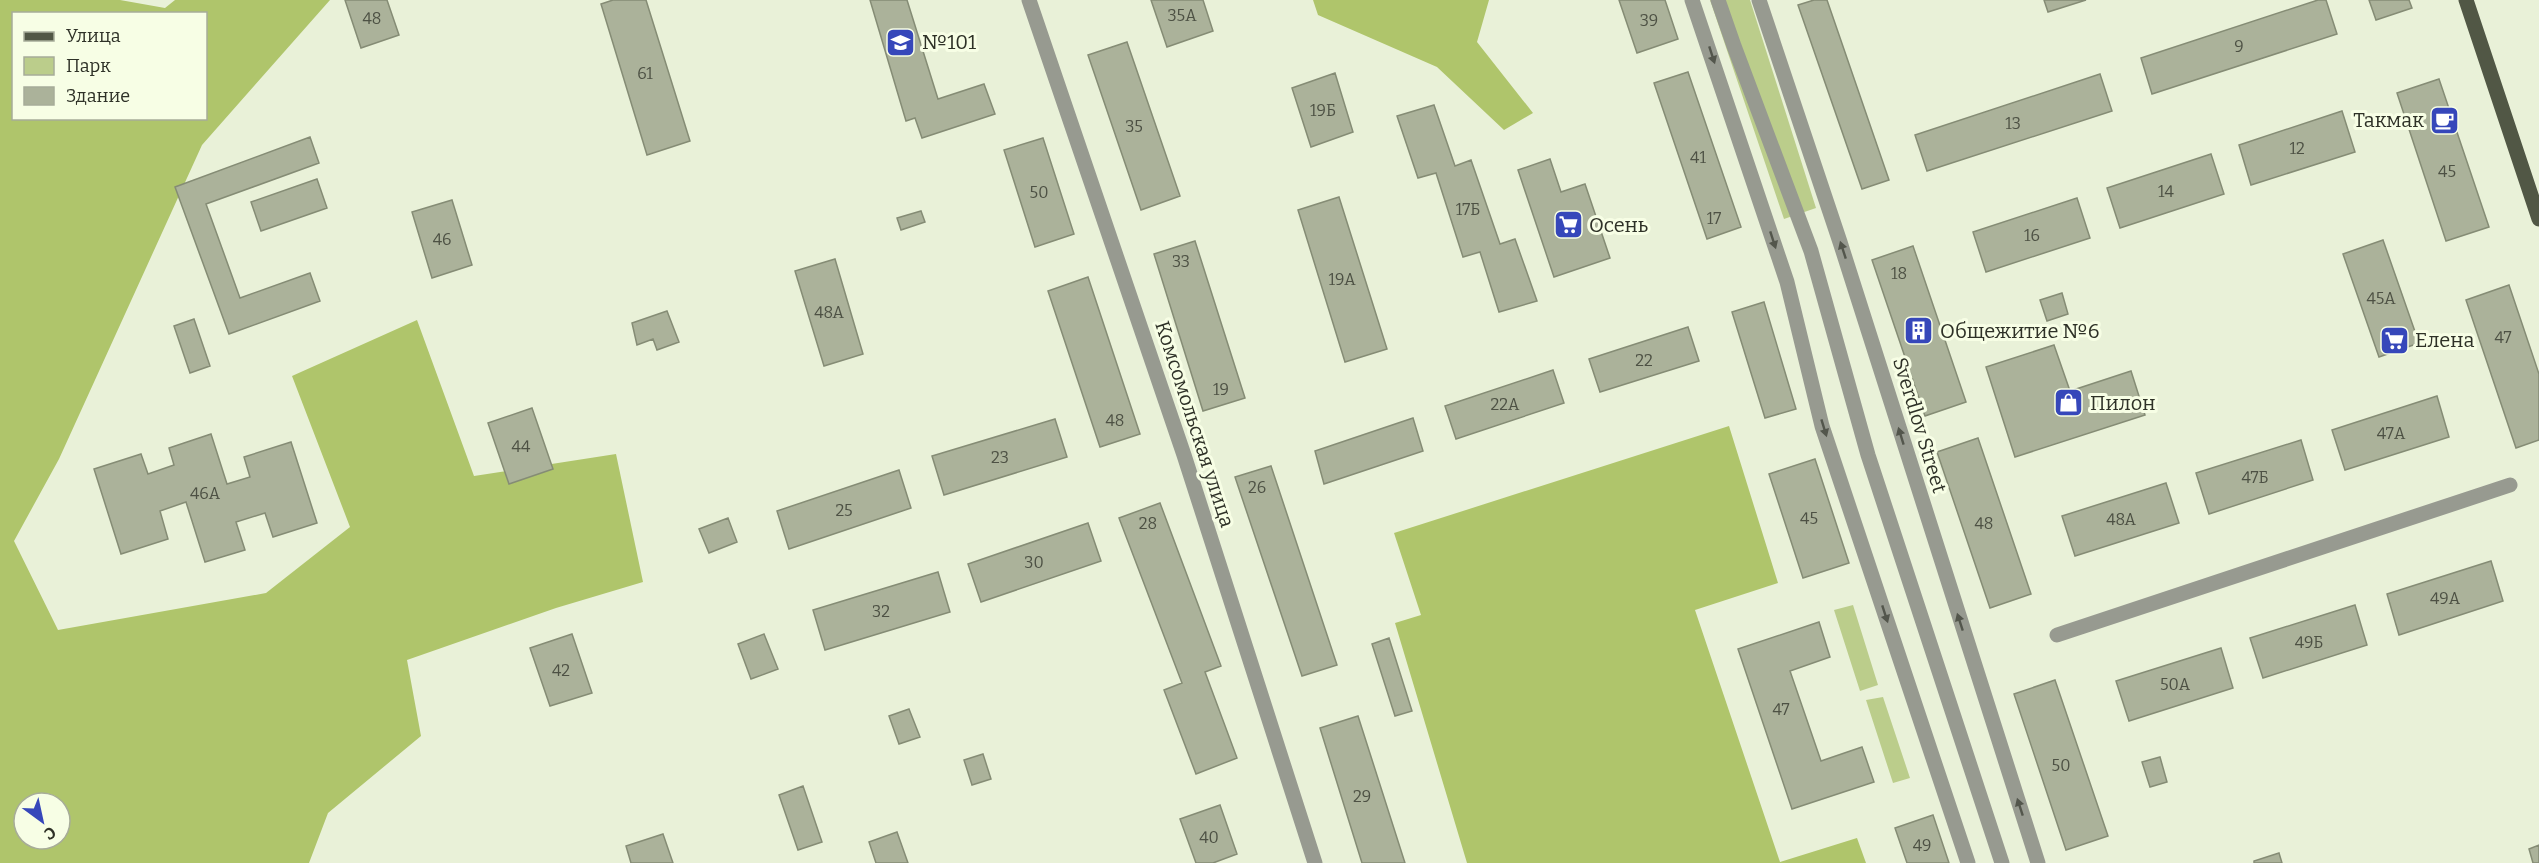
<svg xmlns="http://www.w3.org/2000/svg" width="2539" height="863" font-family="Bitter,serif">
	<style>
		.green { fill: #bbcd8b }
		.forest { fill: #afc56b; fill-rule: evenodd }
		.building { fill: #abb29a; stroke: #858c75; stroke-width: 1.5 }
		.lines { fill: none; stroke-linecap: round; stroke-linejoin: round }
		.minor { stroke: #979a90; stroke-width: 15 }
		.major { stroke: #515745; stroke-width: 15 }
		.oneway { fill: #53564c }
		.labels { text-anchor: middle; stroke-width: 6; stroke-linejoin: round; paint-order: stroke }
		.number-label { font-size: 16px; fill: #4d5144 }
		.poi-label { font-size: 20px; fill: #2e3127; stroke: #f7fee5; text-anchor: start }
		.street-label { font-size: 20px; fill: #2e3127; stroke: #f7fee5 }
	</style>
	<rect width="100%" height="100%" fill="#e9f1d8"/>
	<path class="green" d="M1710 0H1750L1816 208 1784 219Z
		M1853 605 1878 685 1860 691 1834 610Z
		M1883 697 1910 778 1893 783 1866 700Z"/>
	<path class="forest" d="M0 0H120L165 8 175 0H330L202 145 59 459 14 541 58 630 266 593 350 527 292 376 417 320 474 476 616 454 643 582 556 608 407 660 421 736 328 813 309 863H0ZM14 14H206V118H14ZM24 803H60V839H24Z
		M1313 0H1489L1477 42 1533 113 1504 130 1437 67 1318 15Z
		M1729 426 1778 583 1695 610 1780 862 1857 838 1866 863H1467L1395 623 1421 615 1394 533Z"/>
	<path class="building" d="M345 0H387L399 35 361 48Z
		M613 0H646L690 141 647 155 601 4Z
		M870 0H907L938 99 984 84 995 114 922 138 915 118 906 121Z
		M1151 0H1203L1213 31 1167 47Z
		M1619 0H1665L1678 39 1637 53Z
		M1814 0H1827L1889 180 1862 189 1798 5Z
		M2044 0H2086L2048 12Z
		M2318 0H2326L2337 34 2152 94 2141 58Z
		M2369 0H2409L2412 8 2376 20Z
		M1127 42 1180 196 1141 210 1088 55Z
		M1688 72 1741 227 1707 239 1654 83Z
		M1335 73 1353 132 1311 147 1292 88Z
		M2100 74 2112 111 1927 171 1915 135Z
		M2439 79 2489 227 2446 241 2397 93Z
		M1434 105 1455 166 1471 160 1500 244 1515 239 1537 301 1499 312 1480 252 1463 257 1436 173 1418 178 1397 116Z
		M2342 111 2355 152 2251 185 2239 145Z
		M310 137 319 163 206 204 240 298 310 273 320 301 229 334 175 187Z
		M1043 138 1074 234 1035 247 1004 150Z
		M2211 154 2224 194 2120 228 2107 188Z
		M1550 159 1561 192 1585 184 1610 258 1554 277 1518 170Z
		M317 179 327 208 261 231 251 202Z
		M1339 197 1387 349 1345 362 1298 210Z
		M2077 198 2090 238 1986 272 1973 232Z
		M452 200 472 265 432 278 412 212Z
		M921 211 925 222 901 230 897 218Z
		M2383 240 2419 343 2379 357 2343 254Z
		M1195 241 1245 398 1203 411 1154 254Z
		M1913 246 1966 402 1925 416 1872 260Z
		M835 259 863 354 824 366 795 271Z
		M1088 277 1140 434 1100 447 1048 291Z
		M2509 285 2539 374V440L2516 448 2466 300Z
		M2062 293 2068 314 2047 321 2040 300Z
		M1764 302 1796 409 1765 418 1732 312Z
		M667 311 679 342 657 350 653 339 637 345 632 323Z
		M194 319 210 366 190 373 174 326Z
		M1688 327 1699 361 1600 392 1589 359Z
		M2054 345 2070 391 2131 371 2145 415 2015 457 1986 367Z
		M1553 370 1564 403 1456 439 1445 406Z
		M2437 396 2449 437 2345 470 2332 430Z
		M532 408 553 469 509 484 488 423Z
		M1413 418 1423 451 1324 484 1315 451Z
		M1055 419 1067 457 944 495 932 456Z
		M211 434 227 484 250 477 244 457 291 442 317 523 273 537 265 513 236 522 245 550 205 562 186 502 160 511 168 539 121 554 94 469 141 454 148 474 174 465 169 448Z
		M1978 438 2031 594 1990 608 1937 452Z
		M2301 440 2313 480 2209 514 2196 473Z
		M1815 459 1849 563 1803 578 1769 474Z
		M1271 466 1337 665 1302 676 1235 477Z
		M899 470 911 508 789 549 777 511Z
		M2166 483 2179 523 2075 556 2062 516Z
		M1160 503 1221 666 1205 672 1237 758 1196 774 1164 690 1182 683 1119 518Z
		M728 518 737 542 709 553 699 529Z
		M1088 523 1101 561 981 602 968 564Z
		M2491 561 2503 601 2399 635 2387 594Z
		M938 572 950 612 825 650 813 610Z
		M2355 605 2367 645 2263 678 2250 638Z
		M1819 622 1830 657 1790 671 1821 761 1862 747 1874 782 1792 809 1738 649Z
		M572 634 592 693 550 706 530 648Z
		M764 634 778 669 751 679 738 644Z
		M1389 638 1412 711 1395 716 1372 644Z
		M2221 648 2233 688 2129 721 2116 681Z
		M2055 680 2108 836 2066 850 2014 694Z
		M909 709 920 737 899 744 889 716Z
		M1358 716 1405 863H1362L1320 728Z
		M983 754 991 779 972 785 964 760Z
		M2160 757 2167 782 2150 787 2142 762Z
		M803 786 822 842 798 850 779 795Z
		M1220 805 1237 854 1213 863H1196L1180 819Z
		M1933 815 1949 863H1907L1895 828Z
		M897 832 908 863H876L869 842Z
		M663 834 673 863H631L626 846Z
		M2539 845V863H2533L2529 849Z
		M2279 853 2282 863H2254V861Z"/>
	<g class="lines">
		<path class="minor" d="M1029 0 1184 455 1315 863
			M1692 0 1787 282 1822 426 1968 863
			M1718 0 1734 46 1811 251 1868 455 2002 863
			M1759 0 1840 242 2038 863
			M2057 635 2510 485"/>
		<path class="major" d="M2466 0 2539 219"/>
	</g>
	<defs><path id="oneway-solid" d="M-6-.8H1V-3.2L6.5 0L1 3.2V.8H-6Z" transform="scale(1.5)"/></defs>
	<g class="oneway">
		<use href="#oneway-solid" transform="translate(1712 55) rotate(72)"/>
		<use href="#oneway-solid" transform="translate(1773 240) rotate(72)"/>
		<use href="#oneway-solid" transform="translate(1843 250) rotate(-108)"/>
		<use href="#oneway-solid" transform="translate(1824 428) rotate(73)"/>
		<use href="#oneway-solid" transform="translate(1901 436) rotate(-107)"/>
		<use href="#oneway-solid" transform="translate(1885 614) rotate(72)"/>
		<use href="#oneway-solid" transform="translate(1960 622) rotate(-108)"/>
		<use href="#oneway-solid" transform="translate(2020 807) rotate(-108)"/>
	</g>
	<defs>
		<symbol id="school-square" viewBox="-11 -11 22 22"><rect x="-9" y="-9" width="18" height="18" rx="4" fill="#3647ba" stroke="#f7fee5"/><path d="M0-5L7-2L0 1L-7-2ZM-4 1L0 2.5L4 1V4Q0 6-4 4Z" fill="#fff"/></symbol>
		<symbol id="cafe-square" viewBox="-11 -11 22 22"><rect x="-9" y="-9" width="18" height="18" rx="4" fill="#3647ba" stroke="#f7fee5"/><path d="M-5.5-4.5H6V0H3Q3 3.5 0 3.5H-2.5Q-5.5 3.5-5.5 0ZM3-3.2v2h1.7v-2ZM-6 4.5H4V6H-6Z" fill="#fff"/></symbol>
		<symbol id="supermarket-square" viewBox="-11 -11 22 22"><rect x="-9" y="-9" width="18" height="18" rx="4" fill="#3647ba" stroke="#f7fee5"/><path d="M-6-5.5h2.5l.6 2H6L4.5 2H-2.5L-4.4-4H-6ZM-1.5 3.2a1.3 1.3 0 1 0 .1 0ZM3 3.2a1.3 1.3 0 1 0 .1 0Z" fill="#fff"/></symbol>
		<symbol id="building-square" viewBox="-11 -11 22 22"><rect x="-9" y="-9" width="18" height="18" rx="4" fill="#3647ba" stroke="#f7fee5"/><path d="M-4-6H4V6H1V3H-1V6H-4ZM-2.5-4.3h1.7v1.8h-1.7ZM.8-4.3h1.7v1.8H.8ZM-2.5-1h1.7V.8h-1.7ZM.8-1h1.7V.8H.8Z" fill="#fff"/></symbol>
		<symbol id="shop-square" viewBox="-11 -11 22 22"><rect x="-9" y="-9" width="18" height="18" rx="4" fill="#3647ba" stroke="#f7fee5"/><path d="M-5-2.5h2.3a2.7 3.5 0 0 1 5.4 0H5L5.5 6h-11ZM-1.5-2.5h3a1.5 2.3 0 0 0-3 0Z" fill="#fff"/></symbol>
	</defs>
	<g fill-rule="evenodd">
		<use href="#school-square" x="884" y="26" width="33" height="33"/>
		<use href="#cafe-square" x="2428" y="104" width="33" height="33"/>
		<use href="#supermarket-square" x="1552" y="208" width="33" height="33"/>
		<use href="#building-square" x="1902" y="314" width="33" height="33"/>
		<use href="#supermarket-square" x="2378" y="324" width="33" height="33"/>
		<use href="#shop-square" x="2052" y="386" width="33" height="33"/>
	</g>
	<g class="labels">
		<g class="number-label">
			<text x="1182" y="21">35А</text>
			<text x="372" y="24">48</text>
			<text x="1649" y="26">39</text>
			<text x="2239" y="52">9</text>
			<text x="645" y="79">61</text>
			<text x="1323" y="116">19Б</text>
			<text x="2013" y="129">13</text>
			<text x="1134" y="132">35</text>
			<text x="2297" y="154">12</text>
			<text x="1698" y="163">41</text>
			<text x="2447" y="177">45</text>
			<text x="2166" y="197">14</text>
			<text x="1039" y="198">50</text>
			<text x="1468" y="215">17Б</text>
			<text x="1714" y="224">17</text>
			<text x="2032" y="241">16</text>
			<text x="442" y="245">46</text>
			<text x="1181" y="267">33</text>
			<text x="1899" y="279">18</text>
			<text x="1342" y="285">19А</text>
			<text x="2381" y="304">45А</text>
			<text x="829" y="318">48А</text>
			<text x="2503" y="343">47</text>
			<text x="1644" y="366">22</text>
			<text x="1221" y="395">19</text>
			<text x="1505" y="410">22А</text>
			<text x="1115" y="426">48</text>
			<text x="2391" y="439">47А</text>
			<text x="521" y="452">44</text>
			<text x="1000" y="463">23</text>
			<text x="2255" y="483">47Б</text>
			<text x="1257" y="493">26</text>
			<text x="205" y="499">46А</text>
			<text x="844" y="516">25</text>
			<text x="1809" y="524">45</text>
			<text x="2121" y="525">48А</text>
			<text x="1148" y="529">28</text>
			<text x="1984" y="529">48</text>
			<text x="1034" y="568">30</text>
			<text x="2445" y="604">49А</text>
			<text x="881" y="617">32</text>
			<text x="2309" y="648">49Б</text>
			<text x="561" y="676">42</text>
			<text x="2175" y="690">50А</text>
			<text x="1781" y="715">47</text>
			<text x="2061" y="771">50</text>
			<text x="1362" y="802">29</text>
			<text x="1209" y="843">40</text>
			<text x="1922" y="851">49</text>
		</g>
		<g class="poi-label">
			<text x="922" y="49">№101</text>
			<text x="2424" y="127" text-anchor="end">Такмак</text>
			<text x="1589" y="232">Осень</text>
			<text x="1940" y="338">Общежитие №6</text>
			<text x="2415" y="347">Елена</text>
			<text x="2090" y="410">Пилон</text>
		</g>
		<g class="street-label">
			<text transform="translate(1195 424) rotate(72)" y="7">Комсомольская улица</text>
			<text transform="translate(1920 425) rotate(73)" y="7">Sverdlov Street</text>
		</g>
	</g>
	<rect x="12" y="12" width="195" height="108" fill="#f7fee5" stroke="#a7ac99" stroke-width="1.5"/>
	<rect x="24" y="32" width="30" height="9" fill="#515745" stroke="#a7ac99" stroke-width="1.5"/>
	<text x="66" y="42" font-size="18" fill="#2e3127">Улица</text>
	<rect x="24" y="57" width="30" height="18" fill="#bbcd8b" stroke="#a7ac99" stroke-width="1.5"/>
	<text x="66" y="72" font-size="18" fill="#2e3127">Парк</text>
	<rect x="24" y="87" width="30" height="18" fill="#abb29a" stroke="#a7ac99" stroke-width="1.5"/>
	<text x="66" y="102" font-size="18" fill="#2e3127">Здание</text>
	<g transform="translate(42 821) rotate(147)"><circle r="28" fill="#f7fee5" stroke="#a7ac99" stroke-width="1.5"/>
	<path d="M0-4.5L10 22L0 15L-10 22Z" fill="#3647ba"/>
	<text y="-9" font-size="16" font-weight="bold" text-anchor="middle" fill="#2e3127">С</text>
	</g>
</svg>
